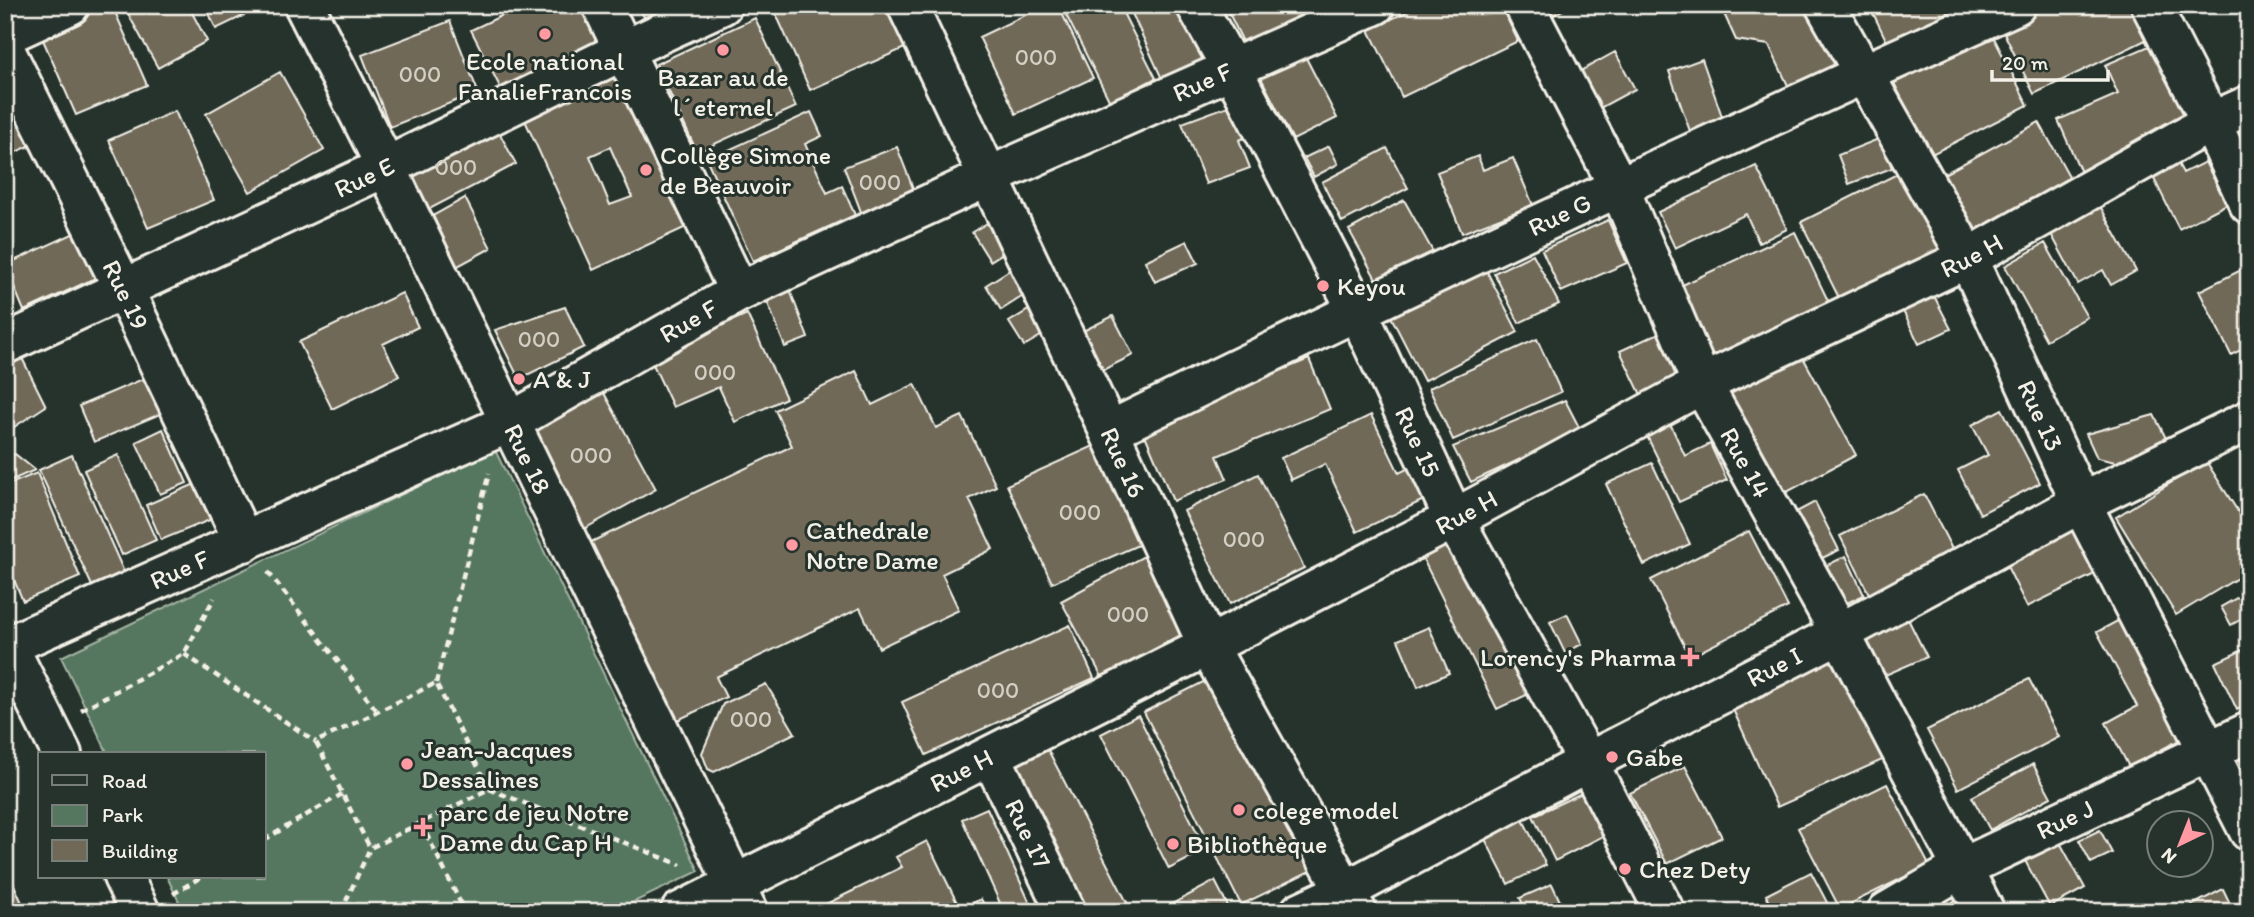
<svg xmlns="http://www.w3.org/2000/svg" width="2254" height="917" font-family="Itim,sans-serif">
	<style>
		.green { fill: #55765f; stroke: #a4b4a4; stroke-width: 2 }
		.building { fill: #706958; stroke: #f4f1e8; stroke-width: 2; fill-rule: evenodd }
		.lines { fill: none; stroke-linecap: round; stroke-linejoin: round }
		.minor-casing { stroke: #f4f1e8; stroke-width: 44 }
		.path { stroke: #f4f1e8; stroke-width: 4.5; stroke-dasharray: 7 5; stroke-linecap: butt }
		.minor { stroke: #26332d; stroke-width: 38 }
		.poi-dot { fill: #ff9aa2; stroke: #26332d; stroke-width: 2.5 }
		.labels { text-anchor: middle; stroke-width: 6; stroke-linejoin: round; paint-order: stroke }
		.number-label { font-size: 23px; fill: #d3cfc4 }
		.poi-label { font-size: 26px; fill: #f4f1e8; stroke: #26332d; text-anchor: start }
		.street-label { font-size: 26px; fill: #f4f1e8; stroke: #26332d }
	</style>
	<rect width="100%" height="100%" fill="#26332d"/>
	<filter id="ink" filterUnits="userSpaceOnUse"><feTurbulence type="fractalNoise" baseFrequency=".0143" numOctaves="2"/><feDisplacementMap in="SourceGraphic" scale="14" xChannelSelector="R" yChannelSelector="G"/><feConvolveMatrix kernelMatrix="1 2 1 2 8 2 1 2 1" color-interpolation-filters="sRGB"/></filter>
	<g filter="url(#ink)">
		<path class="green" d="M495 450 699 871 613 912H184L167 877H264V754H108L61 657Z"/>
		<path class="building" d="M104 5H112L147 85 76 115 40 33Z
			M139 5H188L207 41 158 68 127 12Z
			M205 5H266L216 29Z
			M524 5H588L606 39 501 89 471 30Z
			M638 5H684L647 23Z
			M772 5H898L916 43 810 90Z
			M1046 5H1058L1093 78 1016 114 979 37Z
			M1061 5H1119L1156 78 1110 102Z
			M1131 5H1181L1207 61 1163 81 1129 7Z
			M1225 5H1321L1244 44Z
			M1420 5H1501L1518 41 1402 97 1369 30Z
			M1540 5H1571L1547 19Z
			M1720 5H1812L1843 71 1791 92 1769 45 1736 40Z
			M1869 5H1961L1964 10 1890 48Z
			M2052 5H2139L2154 36 2034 94 2002 29Z
			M755 18 796 107 697 152 656 64Z
			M450 21 478 92 390 127 362 55Z
			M1992 34 2028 105 1930 155 1894 83Z
			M2156 43 2194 129 2083 177 2058 120 2118 94 2105 65Z
			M1615 52 1635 89 1600 108 1579 72Z
			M1304 54 1337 118 1293 140 1260 76Z
			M1702 59 1725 125 1692 137 1669 71Z
			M625 70 695 223 593 270 523 116ZM610 147 632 197 610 205 590 156Z
			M5 72 36 143 5 157Z
			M280 72 324 150 250 192 206 114Z
			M1239 102 1252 135 1239 140 1250 168 1206 184 1182 123Z
			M175 111 214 200 148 228 109 140Z
			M811 112 822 136 805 144 827 193 842 186 855 215 753 261 707 160Z
			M492 119 516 164 420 214 397 170Z
			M2039 122 2074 185 1977 237 1942 175Z
			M2249 126V166L2233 134Z
			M1881 138 1892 168 1849 184 1838 155Z
			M1329 146 1338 164 1314 177 1304 158Z
			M897 147 916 196 863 217 844 167Z
			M1387 148 1408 188 1342 222 1322 182Z
			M1478 156 1483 170 1513 158 1533 205 1462 233 1437 172Z
			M2175 158 2183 173 2205 162 2227 204 2179 229 2150 171Z
			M1756 166 1787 229 1759 243 1746 214 1675 248 1658 212Z
			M1905 170 1947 252 1842 304 1801 222Z
			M465 198 491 248 447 272 422 222Z
			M1404 200 1436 257 1381 288 1349 230Z
			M2100 206 2136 271 2111 285 2103 270 2078 284 2051 234Z
			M1001 215 1019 243 990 261 972 232Z
			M1608 220 1627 263 1561 292 1542 250Z
			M81 230 102 275 24 311 5 265Z
			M1795 232 1832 309 1712 365 1676 288Z
			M1187 241 1198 263 1155 282 1145 261Z
			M2045 243 2087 317 2046 340 2005 266Z
			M1533 254 1559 304 1519 323 1494 273Z
			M1482 262 1518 332 1424 381 1388 311Z
			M1016 266 1031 291 1001 310 986 285Z
			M2249 266V346L2231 355 2199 291Z
			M788 285 808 338 785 347 764 293Z
			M1931 290 1951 329 1919 344 1900 305Z
			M402 293 418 327 383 344 399 376 332 409 299 342Z
			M1035 306 1049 331 1024 346 1009 322Z
			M565 307 584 347 519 379 495 330Z
			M747 314 786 398 735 422 719 387 673 407 650 358Z
			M1113 316 1133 355 1103 370 1083 331Z
			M1661 332 1684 380 1643 399 1620 351Z
			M1537 339 1561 392 1453 440 1429 388Z
			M16 346 46 406 5 433V351Z
			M1798 348 1856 455 1774 499 1716 392Z
			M1309 359 1330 409 1217 456 1227 479 1173 501 1142 428Z
			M856 371 872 405 915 384 936 428 962 416 996 486 969 499 993 549 942 574 959 610 879 648 860 608 716 677 726 697 678 720 591 542 792 446 775 410Z
			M157 373 172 409 94 442 79 406Z
			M598 382 656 489 584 529 525 421Z
			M1565 400 1581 431 1471 482 1453 447Z
			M2002 409 2040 483 1980 514 1958 470 1988 455 1972 425Z
			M1371 415 1399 473 1419 463 1434 495 1357 532 1325 464 1291 480 1281 458Z
			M2154 415 2168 442 2120 463 2097 458 2086 434Z
			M1668 419 1685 456 1710 444 1727 480 1679 502 1644 430Z
			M163 429 187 483 160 494 136 442Z
			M1107 440 1152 539 1052 583 1007 485Z
			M15 454 35 470 5 483V457Z
			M72 455 124 572 92 586 39 470Z
			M118 455 156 540 122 555 84 470Z
			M2206 461 2249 529V571L2176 615 2116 517Z
			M1652 463 1690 544 1644 565 1606 484Z
			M37 473 80 577 23 601 5 559V486Z
			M1258 474 1304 568 1230 604 1184 511Z
			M202 481 217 517 161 540 146 505Z
			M1924 494 1955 555 1871 598 1840 536Z
			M1815 502 1839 550 1810 564 1787 517Z
			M2078 520 2103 570 2027 607 2002 556Z
			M1749 531 1788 607 1690 657 1651 580Z
			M1458 535 1535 691 1497 709 1420 553Z
			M1155 550 1196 627 1102 677 1061 601Z
			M1846 556 1864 595 1834 609 1815 571Z
			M2249 591V615L2231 625 2221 607Z
			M1567 614 1582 644 1565 653 1550 622Z
			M1906 615 1927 657 1883 676 1862 637Z
			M2123 618 2187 736 2129 767 2106 723 2137 706 2097 632Z
			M1070 625 1094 678 926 755 902 702Z
			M1429 627 1449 673 1418 687 1398 640Z
			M2249 647V704L2237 710 2215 663Z
			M1842 653 1889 757 1777 807 1730 703Z
			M1217 675 1314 869 1241 905 1144 712Z
			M2029 679 2059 737 1958 789 1927 730Z
			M766 684 795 733 714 772 708 769 702 753 723 704Z
			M1138 715 1206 850 1169 869 1101 734Z
			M1047 748 1132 912H1079L1006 770Z
			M2033 764 2051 797 1990 830 1972 797Z
			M1685 766 1722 837 1667 864 1630 793Z
			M1887 784 1929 865 1840 909 1798 828Z
			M1588 790 1609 833 1555 861 1533 816Z
			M987 808 1034 912H1004L962 819Z
			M1520 814 1546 865 1508 884 1482 833Z
			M2100 830 2112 853 2091 863 2079 840Z
			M2058 839 2085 888 2050 907 2023 857Z
			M927 841 960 909 981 899 988 912H830L826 904 902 867 896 857Z
			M1811 872 1832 912H1774L1766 895Z
			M11 878 26 912H5V881Z
			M1215 881 1231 912H1157Z
			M1552 884 1565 912H1527L1520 898Z
			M2223 889 2234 912H2179Z
			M1961 896 1971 912H1937Z"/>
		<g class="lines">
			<defs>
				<g id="minor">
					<path id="s1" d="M304 5 386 167 748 912"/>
					<path d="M602 5 739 292"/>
					<path id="s2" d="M907 5 1109 431 1208 646 1357 912"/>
					<path id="s3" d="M1196 5 1232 69 1357 310 1454 519 1588 762 1665 912"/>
					<path id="s4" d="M1524 5 1619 187 1702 384 1840 633 1985 912"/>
					<path id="s5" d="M1825 5 1968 258 2081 503 2249 831"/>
					<path d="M2151 5 2211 122 2249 204"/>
					<path d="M5 35 70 5"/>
					<path id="s6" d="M5 50 123 288 244 542"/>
					<path id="s7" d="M5 344 386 167 624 50 722 5"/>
					<path id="s8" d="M1109 431C1409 284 1711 142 2016 5"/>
					<path d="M5 640 62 754"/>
					<path id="s9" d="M5 647 509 423 739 292 988 177 1375 5"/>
					<path id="s10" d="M991 756 1066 912"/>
					<path d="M123 877 140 912"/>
					<path id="s11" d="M680 912 1208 646 1454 519 1702 384 1968 258 2211 122 2249 105"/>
					<path id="s12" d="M1300 912 1345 891 1588 762 1840 633 2081 503 2249 420"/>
					<path id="s13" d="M1887 912 1962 868 2249 732"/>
				</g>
			</defs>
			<use href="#minor" class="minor-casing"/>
			<path class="path" d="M268 572 378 712
				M184 654 316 742
				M436 683 489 473
				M81 710 184 654 214 598
				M489 789 681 865
				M421 823 465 912
				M264 840 342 794
				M173 894 201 877
				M341 912 370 848 489 789 436 683 316 742 370 848"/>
			<use href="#minor" class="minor"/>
		</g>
	</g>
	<g class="poi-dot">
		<circle cx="545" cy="34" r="7"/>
		<circle cx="723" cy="50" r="7"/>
		<circle cx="646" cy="170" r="7"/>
		<circle cx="1323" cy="286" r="7"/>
		<circle cx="519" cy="379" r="7"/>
		<circle cx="792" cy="545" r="7"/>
		<path d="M1686.5 646.5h7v7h7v7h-7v7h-7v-7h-7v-7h7z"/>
		<circle cx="1612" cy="757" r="7"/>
		<circle cx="407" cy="764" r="7"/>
		<circle cx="1239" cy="810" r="7"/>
		<path d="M419.5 816.5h7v7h7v7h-7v7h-7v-7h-7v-7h7z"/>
		<circle cx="1173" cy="844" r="7"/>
		<circle cx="1625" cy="869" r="7"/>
	</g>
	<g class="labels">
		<g class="number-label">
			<text x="1036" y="65">000</text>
			<text x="420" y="82">000</text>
			<text x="456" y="175">000</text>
			<text x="880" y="190">000</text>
			<text x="539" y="347">000</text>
			<text x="715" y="380">000</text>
			<text x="591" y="463">000</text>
			<text x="1080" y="520">000</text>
			<text x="1244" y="547">000</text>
			<text x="1128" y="622">000</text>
			<text x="998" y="698">000</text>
			<text x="751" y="727">000</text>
		</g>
		<g class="poi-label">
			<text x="545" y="70" text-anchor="middle">Ecole national<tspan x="545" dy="30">FanalieFrancois</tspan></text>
			<text x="723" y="86" text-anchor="middle">Bazar au de<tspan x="723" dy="30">l´eternel</tspan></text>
			<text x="660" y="164">Collège Simone<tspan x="660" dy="30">de Beauvoir</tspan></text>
			<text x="1337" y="295">Keyou</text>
			<text x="533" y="388">A &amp; J</text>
			<text x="806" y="539">Cathedrale<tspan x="806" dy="30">Notre Dame</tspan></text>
			<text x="1676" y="666" text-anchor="end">Lorency's Pharma</text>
			<text x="421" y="758">Jean-Jacques<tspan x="421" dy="30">Dessalines</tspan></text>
			<text x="1626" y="766">Gabe</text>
			<text x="1253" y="819">colege model</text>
			<text x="439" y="821">parc de jeu Notre<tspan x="439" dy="30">Dame du Cap H</tspan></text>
			<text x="1187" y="853">Bibliothèque</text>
			<text x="1639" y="878">Chez Dety</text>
		</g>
		<g class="street-label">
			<text dy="9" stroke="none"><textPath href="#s9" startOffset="1325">Rue F</textPath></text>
			<text dy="9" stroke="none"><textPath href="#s7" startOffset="396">Rue E</textPath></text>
			<text dy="9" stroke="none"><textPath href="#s8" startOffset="500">Rue G</textPath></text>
			<text dy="9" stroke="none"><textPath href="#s11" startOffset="1449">Rue H</textPath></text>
			<text dy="9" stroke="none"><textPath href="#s6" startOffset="273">Rue 19</textPath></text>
			<text dy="9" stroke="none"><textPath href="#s9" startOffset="758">Rue F</textPath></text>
			<text dy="9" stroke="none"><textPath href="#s5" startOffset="464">Rue 13</textPath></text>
			<text dy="9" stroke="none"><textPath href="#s3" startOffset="490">Rue 15</textPath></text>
			<text dy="9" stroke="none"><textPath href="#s1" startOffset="506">Rue 18</textPath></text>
			<text dy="9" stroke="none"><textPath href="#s2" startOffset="506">Rue 16</textPath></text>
			<text dy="9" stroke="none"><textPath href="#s4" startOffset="509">Rue 14</textPath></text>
			<text dy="9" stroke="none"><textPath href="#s11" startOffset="882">Rue H</textPath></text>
			<text dy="9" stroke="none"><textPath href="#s9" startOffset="191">Rue F</textPath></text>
			<text dy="9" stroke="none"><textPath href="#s12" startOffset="534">Rue I</textPath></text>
			<text dy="9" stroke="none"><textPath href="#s11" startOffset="315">Rue H</textPath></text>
			<text dy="9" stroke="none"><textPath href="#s13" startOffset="201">Rue J</textPath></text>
			<text dy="9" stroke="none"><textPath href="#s10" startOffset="86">Rue 17</textPath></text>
		</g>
	</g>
	<rect width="2254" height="917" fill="none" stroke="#26332d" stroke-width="28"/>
	<rect x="14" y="14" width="2226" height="889" fill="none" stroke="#f4f1e8" stroke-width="2.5" filter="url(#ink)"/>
	<rect x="38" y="752" width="228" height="126" fill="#26332d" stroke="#787f78" stroke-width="2"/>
	<rect x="52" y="775" width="35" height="10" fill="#26332d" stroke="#787f78" stroke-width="2"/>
	<text x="102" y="788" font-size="21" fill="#f4f1e8">Road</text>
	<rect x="52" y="805" width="35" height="21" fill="#55765f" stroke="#787f78" stroke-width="2"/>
	<text x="102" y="822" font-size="21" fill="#f4f1e8">Park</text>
	<rect x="52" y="840" width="35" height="21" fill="#706958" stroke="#787f78" stroke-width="2"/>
	<text x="102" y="858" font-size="21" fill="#f4f1e8">Building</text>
	<g transform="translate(2180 844) rotate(223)"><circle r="33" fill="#26332d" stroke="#787f78" stroke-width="2"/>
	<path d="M0-5L12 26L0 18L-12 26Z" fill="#ff9aa2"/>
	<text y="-10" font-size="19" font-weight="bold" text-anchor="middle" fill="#f4f1e8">N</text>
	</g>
	<path d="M1992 70v10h116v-10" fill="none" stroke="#f4f1e8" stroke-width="3.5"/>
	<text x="2002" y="70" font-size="21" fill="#f4f1e8" stroke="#26332d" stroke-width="5" paint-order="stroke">20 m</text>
</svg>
